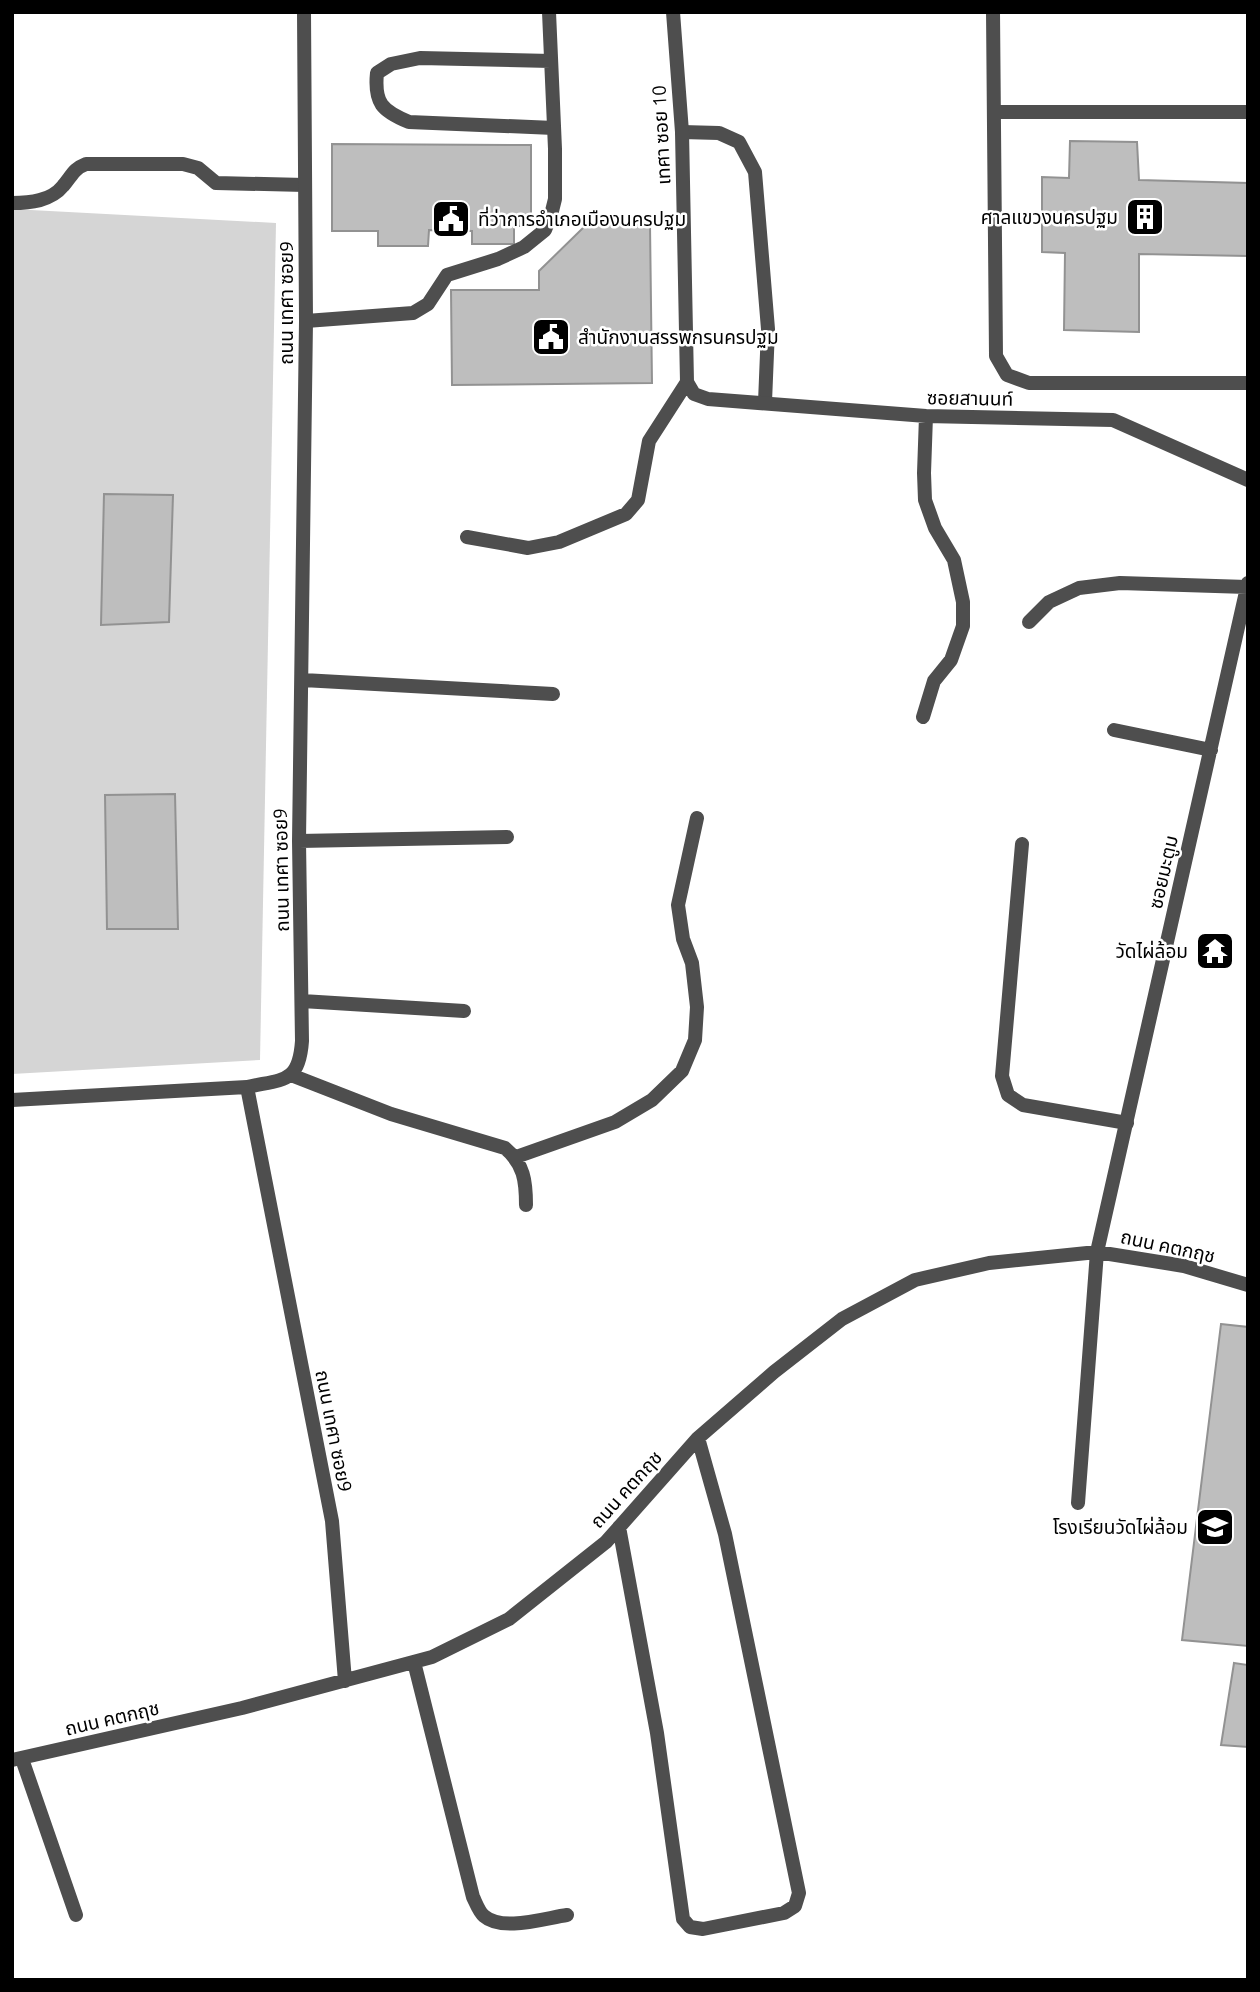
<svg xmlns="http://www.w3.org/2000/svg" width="1260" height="1992" font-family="Ubuntu,'Noto Sans Thai',sans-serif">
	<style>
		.green { fill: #d5d5d5 }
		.building { fill: #bebebe; stroke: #929292; stroke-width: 2 }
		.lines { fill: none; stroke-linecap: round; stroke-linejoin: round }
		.service { stroke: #4e4e4e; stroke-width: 14 }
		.minor { stroke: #4e4e4e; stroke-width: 14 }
		.labels { text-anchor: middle; stroke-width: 5; stroke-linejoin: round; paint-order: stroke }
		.street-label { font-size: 19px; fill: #000; stroke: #fff }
		.poi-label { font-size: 19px; fill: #000; stroke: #fff; text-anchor: end }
	</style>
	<rect width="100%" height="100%" fill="#fff"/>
	<path class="green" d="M12 209 276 223 260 1060 12 1074Z"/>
	<path class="building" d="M1070 141 1137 142 1139 180 1248 183V256L1139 254V332L1064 330 1065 253 1042 252V177L1069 178Z
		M332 144 531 145V226H514V244H472V231L429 230 428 246H378V231H332Z
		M586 225H650L652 383 452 385 451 290H539V271Z
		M104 494 173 495 169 622 101 625Z
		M175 794 178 929H107L105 795Z
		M1221 1324 1248 1327V1646L1182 1640Z
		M1234 1663 1248 1665V1747L1221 1745Z"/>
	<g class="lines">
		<path class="service" d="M993 12 996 356 1007 375 1029 383H1248
			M551 61 420 58 391 64 377 73C374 103 382 111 409 122L554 128
			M995 112H1248
			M682 132 719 133 739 142 755 172 768 329 765 402
			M12 203C30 203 51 201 63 186 72 176 73 169 86 164H183L198 168 216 183 305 185
			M306 321 413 313 428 304 447 275 498 259 524 247 545 230 551 215 555 199V149L549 12
			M1022 844 1002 1076 1008 1095 1023 1105 1127 1123"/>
		<path class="minor" d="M304 12 306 321 299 841 302 1041C299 1084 283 1079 247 1087L332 1521 345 1681
			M673 12 682 132 687 382
			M687 382 694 394 708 399 926 416 1113 420 1248 480
			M467 537 528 548 559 542 626 514 638 500 649 441 687 382
			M1029 622 1049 602 1079 588 1120 583 1247 587
			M303 680 553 694
			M923 717 934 681 951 660 963 626V602L954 560 935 528 925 500 924 473 926 416
			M1114 730 1211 750
			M299 841 507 837
			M302 1001 464 1011
			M291 1075 391 1114 505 1148C524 1164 526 1181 526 1205
			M12 1100 247 1087
			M516 1157 615 1122 652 1100 682 1071 695 1040 697 1007 692 963 683 939 678 905 697 818
			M1078 1503 1097 1252 1248 583
			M619 1527 657 1733 683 1919 690 1927 703 1929 784 1913 795 1906 799 1893 725 1534 698 1438
			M414 1662 473 1897C476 1903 479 1912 484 1916 502 1932 545 1918 567 1915
			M22 1759 76 1915
			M12 1760 242 1708 432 1657 509 1619 606 1542 698 1438 774 1372 842 1319 915 1280 989 1263 1097 1252 1184 1266 1248 1285"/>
	</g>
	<defs>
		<symbol id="building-square" viewBox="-11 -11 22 22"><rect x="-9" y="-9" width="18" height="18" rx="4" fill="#000" stroke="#fff"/><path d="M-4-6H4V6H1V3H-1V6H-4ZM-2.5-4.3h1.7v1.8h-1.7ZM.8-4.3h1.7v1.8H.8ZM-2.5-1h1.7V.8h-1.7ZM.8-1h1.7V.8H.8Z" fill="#fff"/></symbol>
		<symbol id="civic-square" viewBox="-11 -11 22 22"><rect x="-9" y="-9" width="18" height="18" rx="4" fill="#000" stroke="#fff"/><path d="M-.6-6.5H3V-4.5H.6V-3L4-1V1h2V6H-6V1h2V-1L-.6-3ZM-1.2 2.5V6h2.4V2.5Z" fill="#fff"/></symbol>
		<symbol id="temple-square" viewBox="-11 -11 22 22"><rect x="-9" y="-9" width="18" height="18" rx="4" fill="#000" stroke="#fff"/><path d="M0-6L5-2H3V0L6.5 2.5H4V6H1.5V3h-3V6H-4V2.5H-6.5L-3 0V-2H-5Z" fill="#fff"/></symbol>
		<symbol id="school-square" viewBox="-11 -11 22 22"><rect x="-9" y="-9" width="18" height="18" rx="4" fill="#000" stroke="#fff"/><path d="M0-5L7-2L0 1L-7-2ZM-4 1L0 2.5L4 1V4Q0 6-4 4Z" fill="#fff"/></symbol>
	</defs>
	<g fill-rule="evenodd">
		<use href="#building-square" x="1123" y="195" width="44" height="44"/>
		<use href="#civic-square" x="429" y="197" width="44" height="44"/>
		<use href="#civic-square" x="529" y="315" width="44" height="44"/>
		<use href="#temple-square" x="1193" y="929" width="44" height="44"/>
		<use href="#school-square" x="1193" y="1505" width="44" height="44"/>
	</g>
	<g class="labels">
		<g class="street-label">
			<text transform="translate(661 135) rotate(-93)" y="7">เทศา ซอย 10</text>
			<text transform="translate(286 303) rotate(-90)" y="7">ถนน เทศา ซอย9</text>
			<text transform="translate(970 398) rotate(1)" y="7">ซอยสานนท์</text>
			<text transform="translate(281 870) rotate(-91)" y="7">ถนน เทศา ซอย9</text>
			<text transform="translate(1163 872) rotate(-77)" y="7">ซอยมะตูม</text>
			<text transform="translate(1168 1246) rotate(12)" y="7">ถนน คตกฤช</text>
			<text transform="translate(334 1431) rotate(79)" y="7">ถนน เทศา ซอย9</text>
			<text transform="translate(626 1489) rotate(-48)" y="7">ถนน คตกฤช</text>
			<text transform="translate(112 1718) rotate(-13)" y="7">ถนน คตกฤช</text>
		</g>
		<g class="poi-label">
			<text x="1118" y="224">ศาลแขวงนครปฐม</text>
			<text x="478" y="226" text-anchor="start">ที่ว่าการอำเภอเมืองนครปฐม</text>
			<text x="578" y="344" text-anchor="start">สำนักงานสรรพกรนครปฐม</text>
			<text x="1188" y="958">วัดไผ่ล้อม</text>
			<text x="1188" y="1534">โรงเรียนวัดไผ่ล้อม</text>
		</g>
	</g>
	<rect width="1260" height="1992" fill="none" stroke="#000000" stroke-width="28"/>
</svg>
